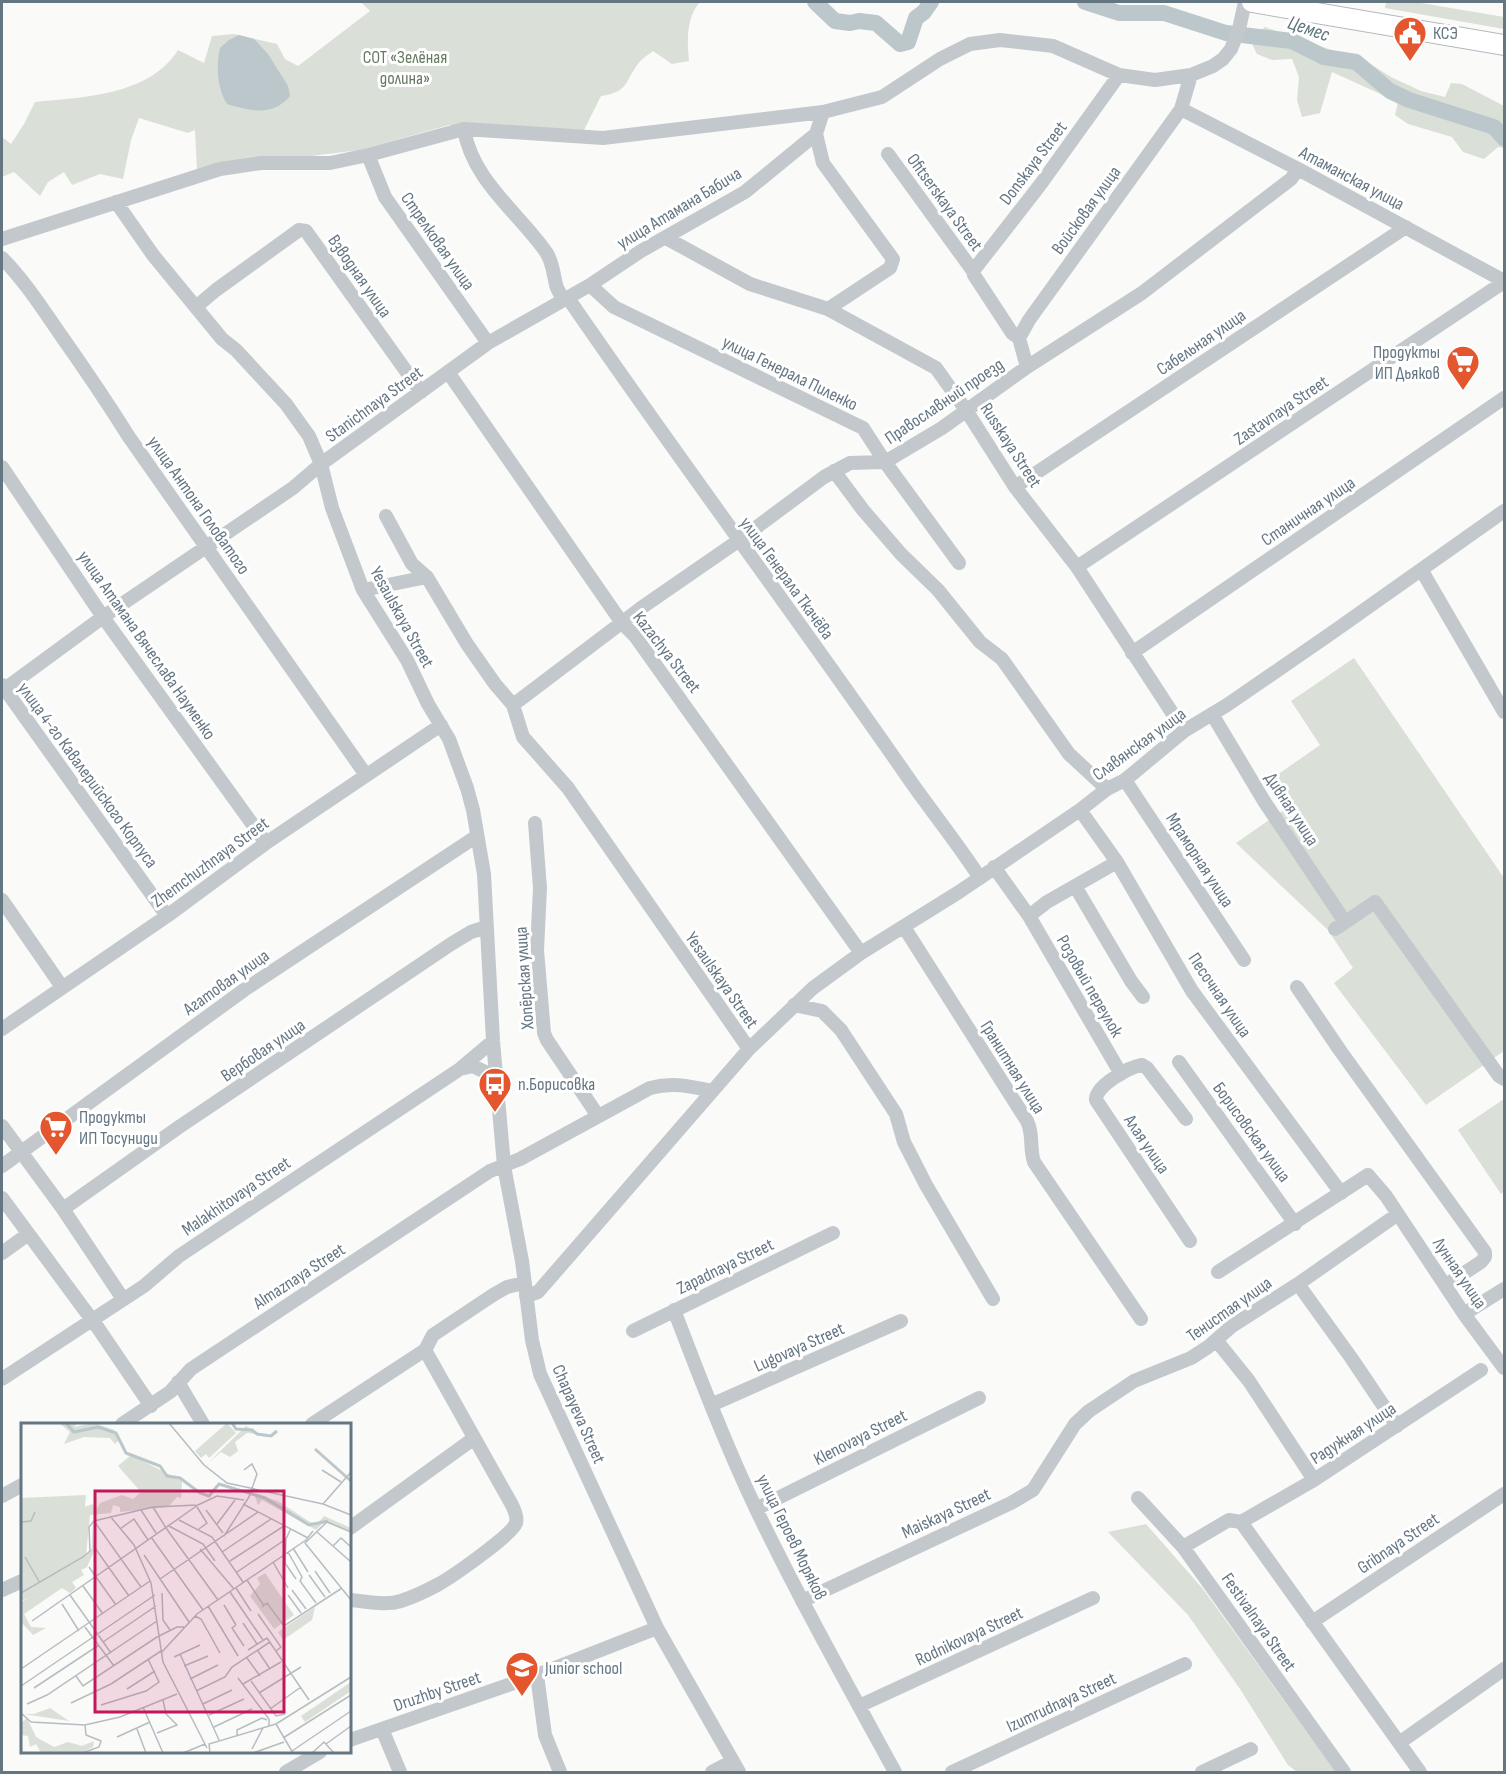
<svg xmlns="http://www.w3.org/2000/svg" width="1506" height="1774" font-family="'Sofia Sans Condensed',sans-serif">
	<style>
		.green { fill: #dadfd7 }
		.water { fill: #bbc7cb }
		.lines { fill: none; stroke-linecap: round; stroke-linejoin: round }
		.river { stroke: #bbc7cb; stroke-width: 16 }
		.highway-casing { stroke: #b4b9bd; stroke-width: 22 }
		.minor { stroke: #c3c8cc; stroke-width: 14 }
		.highway { stroke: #fff; stroke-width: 20 }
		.labels { text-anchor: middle; stroke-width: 6; stroke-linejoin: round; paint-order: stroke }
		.poi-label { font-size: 18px; fill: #657683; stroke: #fff; text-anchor: start }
		.park-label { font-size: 18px; fill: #687a64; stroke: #fff }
		.street-label { font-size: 18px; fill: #657683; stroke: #fff }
		.water-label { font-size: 20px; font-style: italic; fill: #60757c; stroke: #fff }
		.inset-river { fill: none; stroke: #bbc7cb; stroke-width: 3 }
		.inset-road { fill: none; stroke: #b5bdc2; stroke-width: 1.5 }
		.view { fill: #c2185b; fill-opacity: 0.15; stroke: #c2185b; stroke-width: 3 }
		.inset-edge { fill: none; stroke: #657683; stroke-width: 3 }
	</style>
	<rect width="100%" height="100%" fill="#fafaf8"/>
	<path class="green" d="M361 2H700C686 18 687 41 689 61L672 64 653 51C648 55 641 59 638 64 624 82 629 92 601 96L584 130 449 125 360 150 197 170 195 130 188 133 139 118 131 140 123 179 100 174 72 185 64 172 48 182 40 196 14 172 2 177V137L11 144 24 124 35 102C83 97 149 96 178 50L204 63 212 36 234 34 277 44 285 59 298 66 370 11Z
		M1386 2H1415L1504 17V29L1385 8Z
		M1265 27 1369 63 1391 77 1421 91 1445 97 1451 83 1462 84 1504 106V148L1498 147 1484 159 1463 152 1452 137 1408 124 1395 115 1398 102 1332 72 1320 113 1302 117 1297 100 1299 77 1292 59 1272 60 1257 54 1251 42 1257 33Z
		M1354 658 1504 878V1051L1426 1105 1334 983 1353 968 1328 930 1236 843 1285 809 1267 782 1320 745 1291 701Z
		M1504 1099V1191L1501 1194 1458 1130Z
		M1146 1524 1203 1589 1336 1772H1297L1288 1765 1240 1689 1188 1615 1108 1532Z"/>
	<path class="water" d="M239 35 254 39 268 54 288 86 290 96C273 117 250 111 227 104 217 88 216 66 220 48L229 40Z"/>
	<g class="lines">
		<path class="river" d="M815 2 835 21 850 23 859 21 876 23 900 44 908 42 916 18 924 12 931 2
			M1085 2 1119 13H1164L1226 33 1292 41 1324 57 1356 62 1390 91 1409 100 1494 127 1504 138"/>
		<defs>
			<path id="highway" d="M1252 2 1504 45"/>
		</defs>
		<use href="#highway" class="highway-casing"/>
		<path class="minor" d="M1181 109 1298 169 1504 281
			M464 129C472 180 518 212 546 252 554 264 553 276 557 288 559 292 562 297 564 300
			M816 134 823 163 893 259 890 268 828 309
			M888 154 973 271 974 275 1012 333 1019 338
			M368 155 385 197 488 343
			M116 202 153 255 222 339 236 350 286 404 309 436 321 464 332 508 363 590 407 660 428 704 449 739 467 788 473 810 484 874 493 1041 504 1166 522 1261 532 1340 540 1374 657 1628 739 1772
			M666 238 750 284 828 309 936 368 966 410 1015 487 1077 567 1184 731
			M2 239 220 169 261 163H330L368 155 464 129 603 138 823 112 882 97 940 59 970 44 1000 40 1053 46 1119 75 1155 80 1191 75 1213 66 1223 59 1231 49 1239 29 1245 2
			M2 258C24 280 42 308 60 334 84 368 107 402 129 437L366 775
			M973 271 1040 185 1119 75
			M590 285 614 307 863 428 885 462 959 563
			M568 298C679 460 797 617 909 779 932 812 958 844 980 878
			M197 306 216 290 299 230 306 231 421 392
			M1027 367 1019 338 1029 320 1181 109 1191 75
			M448 372 622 623 635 636 861 953
			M2 467 103 617 266 843
			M834 471 863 510 901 554 938 590 980 642 1002 659 1069 754 1107 789
			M1015 487 1406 227
			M386 516 412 564 427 577 467 644 495 684 513 705 523 737 568 788 749 1049
			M1077 567 1504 282
			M1422 571 1504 712
			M363 590 427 577
			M1132 653 1504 398
			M2 685 167 916
			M2 691 103 617 293 488 321 464 488 343 590 285 641 251 745 192 816 134 823 112
			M513 705 641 608 738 541 824 477 850 463 885 462 942 428 1027 367 1142 293 1291 179 1298 169
			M1212 714 1264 801 1345 922
			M1125 780 1244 960
			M1080 810 1117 862 1192 991 1341 1193
			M535 823 540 888 537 950 544 1033 547 1040 598 1116
			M994 867 1029 916 1047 902 1117 862
			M1075 886 1131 981 1143 997
			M2 900 62 987
			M1029 916 1121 1074
			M904 927 1027 1121C1034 1135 1029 1148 1034 1162L1141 1319
			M1335 929 1375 902 1499 1076 1504 1079
			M1297 987 1339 1049 1485 1252V1257L1481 1262 1446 1285
			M794 1005 822 1011 841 1030 896 1114 904 1142 926 1185 993 1299
			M2 1029 167 916 266 843 441 725
			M1179 1062 1295 1224
			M461 1068 493 1041
			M1186 1119 1147 1068 1142 1065C1129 1067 1095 1086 1096 1100L1190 1241
			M2 1126 63 1209 123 1299
			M2 1166 244 990 477 836
			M2 1198 98 1328 151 1406
			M63 1209 179 1127 451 944 471 932 486 927
			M2 1253 27 1235
			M1218 1272 1368 1175 1386 1196 1464 1314 1504 1368
			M1298 1284 1352 1359 1397 1426
			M526 1296 538 1292 749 1049 813 988 861 953 959 892 1080 810 1107 789 1125 780 1184 731 1227 705 1333 632 1504 511
			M674 1310C700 1378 726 1446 757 1511 800 1600 848 1686 895 1772
			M1464 1314 1504 1289
			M633 1331 833 1233
			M1216 1340 1249 1381 1314 1480
			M2 1379 144 1286 179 1256 460 1069 473 1066 497 1078
			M178 1382 203 1424
			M711 1405 901 1321
			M122 1424 170 1392 191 1369 490 1171 520 1159 650 1088C672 1082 690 1086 712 1091
			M312 1424 425 1350 433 1335 493 1295 507 1287 524 1283
			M2 1496 22 1485
			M1138 1498 1183 1547 1344 1772
			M756 1509 979 1398
			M1241 1522 1420 1772
			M1241 1522 1314 1480 1481 1370
			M350 1528 473 1439
			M1183 1547 1229 1520 1241 1522
			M2 1590 22 1581
			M350 1600C366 1601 385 1606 401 1601 413 1597 428 1590 439 1584 453 1576 512 1535 516 1523 518 1517 514 1510 512 1505L425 1350
			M802 1601 1011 1503 1033 1490 1075 1424 1089 1411 1134 1381 1191 1358 1208 1347 1232 1326 1298 1284 1398 1214
			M1312 1622 1504 1494
			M537 1675 545 1735 560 1772
			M859 1706 1093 1598
			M382 1729 400 1772
			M350 1740 537 1675 657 1628
			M1399 1743 1504 1669
			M286 1772 320 1752
			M712 1772 733 1761
			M952 1772 1185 1664
			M1202 1772 1251 1749"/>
		<use href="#highway" class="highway"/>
	</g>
	<defs>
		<symbol id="civic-pin" viewBox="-11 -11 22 30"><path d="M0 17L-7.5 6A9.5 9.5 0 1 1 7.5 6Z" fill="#e4572e" stroke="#fff"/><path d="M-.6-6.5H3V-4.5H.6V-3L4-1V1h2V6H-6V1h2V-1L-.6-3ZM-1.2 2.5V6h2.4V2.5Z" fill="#fff"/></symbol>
		<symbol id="supermarket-pin" viewBox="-11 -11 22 30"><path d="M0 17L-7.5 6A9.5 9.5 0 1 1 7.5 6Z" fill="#e4572e" stroke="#fff"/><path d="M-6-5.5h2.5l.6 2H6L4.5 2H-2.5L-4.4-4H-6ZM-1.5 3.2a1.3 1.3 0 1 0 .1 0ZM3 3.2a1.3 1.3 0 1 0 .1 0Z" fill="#fff"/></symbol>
		<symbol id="bus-pin" viewBox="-11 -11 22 30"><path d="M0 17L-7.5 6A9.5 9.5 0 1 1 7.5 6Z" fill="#e4572e" stroke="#fff"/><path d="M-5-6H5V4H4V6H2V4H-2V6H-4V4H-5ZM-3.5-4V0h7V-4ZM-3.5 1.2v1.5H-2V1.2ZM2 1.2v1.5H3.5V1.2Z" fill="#fff"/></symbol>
		<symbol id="school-pin" viewBox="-11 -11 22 30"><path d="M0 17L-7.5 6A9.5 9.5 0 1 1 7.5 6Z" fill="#e4572e" stroke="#fff"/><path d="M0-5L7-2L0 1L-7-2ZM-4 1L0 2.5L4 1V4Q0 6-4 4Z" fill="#fff"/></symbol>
	</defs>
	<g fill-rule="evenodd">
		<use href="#civic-pin" x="1391" y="14" width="38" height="52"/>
		<use href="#supermarket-pin" x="1444" y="343" width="38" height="52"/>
		<use href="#bus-pin" x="476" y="1065" width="38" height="52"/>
		<use href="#supermarket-pin" x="37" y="1108" width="38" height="52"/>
		<use href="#school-pin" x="503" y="1649" width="38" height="52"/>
	</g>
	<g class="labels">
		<g class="poi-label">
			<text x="1433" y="39">КСЭ</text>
			<text x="1440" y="358" text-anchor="end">Продукты<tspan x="1440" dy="21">ИП Дьяков</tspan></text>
			<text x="518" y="1090">п.Борисовка</text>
			<text x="79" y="1123">Продукты<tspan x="79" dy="21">ИП Тосуниди</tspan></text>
			<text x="545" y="1674">Junior school</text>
		</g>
		<g class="park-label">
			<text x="405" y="63">СОТ «Зелёная<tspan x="405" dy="21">долина»</tspan></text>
		</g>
		<g class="street-label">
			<text transform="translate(1033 163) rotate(-53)" y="6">Donskaya Street</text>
			<text transform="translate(1352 178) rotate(28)" y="6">Атаманская улица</text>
			<text transform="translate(945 202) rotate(54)" y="6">Ofitserskaya Street</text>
			<text transform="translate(679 208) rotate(-31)" y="6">улица Атамана Бабича</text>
			<text transform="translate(1086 210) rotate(-54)" y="6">Войсковая улица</text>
			<text transform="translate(438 241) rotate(55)" y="6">Стрелковая улица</text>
			<text transform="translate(360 276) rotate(55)" y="6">Взводная улица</text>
			<text transform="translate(1201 342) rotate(-34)" y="6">Сабельная улица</text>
			<text transform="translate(790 373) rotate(26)" y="6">улица Генерала Пиленко</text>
			<text transform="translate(944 401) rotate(-34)" y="6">Православный проезд</text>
			<text transform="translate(374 404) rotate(-36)" y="6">Stanichnaya Street</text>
			<text transform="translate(1281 410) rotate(-34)" y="6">Zastavnaya Street</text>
			<text transform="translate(1011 445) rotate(57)" y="6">Russkaya Street</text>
			<text transform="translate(199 505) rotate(55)" y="6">улица Антона Головатого</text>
			<text transform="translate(1308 511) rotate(-34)" y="6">Станичная улица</text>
			<text transform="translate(787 578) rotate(54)" y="6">улица Генерала Ткачёва</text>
			<text transform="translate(402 617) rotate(61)" y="6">Yesaulskaya Street</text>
			<text transform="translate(147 645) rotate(55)" y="6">улица Атамана Вячеслава Науменко</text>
			<text transform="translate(667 652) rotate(52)" y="6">Kazachya Street</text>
			<text transform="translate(1139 744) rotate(-36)" y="6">Славянская улица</text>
			<text transform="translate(88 775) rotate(54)" y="6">улица 4-го Кавалерийского Корпуса</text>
			<text transform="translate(1292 809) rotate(57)" y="6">Дивная улица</text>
			<text transform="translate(1200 860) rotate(57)" y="6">Мраморная улица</text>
			<text transform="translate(210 862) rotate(-36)" y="6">Zhemchuzhnaya Street</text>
			<text transform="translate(524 978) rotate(-94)" y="6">Хопёрская улица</text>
			<text transform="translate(722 980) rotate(55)" y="6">Yesaulskaya Street</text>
			<text transform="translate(226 982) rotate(-35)" y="6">Агатовая улица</text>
			<text transform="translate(1090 986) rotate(60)" y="6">Розовый переулок</text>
			<text transform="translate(1220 995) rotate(56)" y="6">Песочная улица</text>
			<text transform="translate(263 1050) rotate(-34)" y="6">Вербовая улица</text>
			<text transform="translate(1013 1067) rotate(58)" y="6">Гранитная улица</text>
			<text transform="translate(1252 1132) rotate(54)" y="6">Борисовская улица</text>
			<text transform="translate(1147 1144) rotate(56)" y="6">Алая улица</text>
			<text transform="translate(236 1196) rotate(-34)" y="6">Malakhitovaya Street</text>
			<text transform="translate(725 1266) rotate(-26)" y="6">Zapadnaya Street</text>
			<text transform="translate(1460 1273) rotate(56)" y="6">Лунная улица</text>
			<text transform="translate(299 1276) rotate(-33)" y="6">Almaznaya Street</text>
			<text transform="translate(1229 1309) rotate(-35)" y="6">Тенистая улица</text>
			<text transform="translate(799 1347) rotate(-24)" y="6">Lugovaya Street</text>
			<text transform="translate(579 1414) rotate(66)" y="6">Chapayeva Street</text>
			<text transform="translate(1353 1433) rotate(-33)" y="6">Радужная улица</text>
			<text transform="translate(860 1437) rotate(-27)" y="6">Klenovaya Street</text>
			<text transform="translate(946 1513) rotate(-25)" y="6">Maiskaya Street</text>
			<text transform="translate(792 1537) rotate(64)" y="6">улица Героев Моряков</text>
			<text transform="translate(1398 1543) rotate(-34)" y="6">Gribnaya Street</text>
			<text transform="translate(1259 1622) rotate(55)" y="6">Festivalnaya Street</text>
			<text transform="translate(969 1636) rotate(-25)" y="6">Rodnikovaya Street</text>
			<text transform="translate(437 1691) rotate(-19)" y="6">Druzhby Street</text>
			<text transform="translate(1061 1702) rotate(-25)" y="6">Izumrudnaya Street</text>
		</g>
		<g class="water-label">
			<text transform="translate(1309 28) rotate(19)" y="7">Цемес</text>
		</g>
	</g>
	<g transform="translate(21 1423)">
		<rect width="330" height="330" fill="#fafaf8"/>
		<path d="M38 0H56L53 4 73 0 93 7 98 17 94 21 89 15 63 14 43 21 49 9ZM206 0 215 10 188 35 185 31 180 35 174 28ZM225 3 239 11 226 10 214 19 217 28 209 34 200 29 187 40ZM110 32 161 58 160 75 156 74 147 84 99 89V84L92 82 90 90 69 92 65 132 71 125V100L73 128 66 144 60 147 63 152 51 159 55 165 49 170 41 165 3 191 10 204 25 205 12 212 0 199V179L7 175 0 178V75L65 72 64 84 71 81 76 85 79 80 101 72 112 76 120 69 97 43ZM233 71 257 78 289 99 297 100 303 93 330 105V108L303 99 295 107 241 77 237 82ZM244 150 273 192 253 206 229 173 239 161 236 155ZM294 184 291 197 262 217 257 209ZM330 259V268L284 299 280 293ZM29 285 48 298 3 291H13ZM6 295 15 314 33 324 47 319 61 323 73 318 72 324 59 330H20L15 321 9 324 7 313 0 312V300Z" fill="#dadfd7"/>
		<path class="inset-river" d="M45 0 53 9 77 4 95 10 105 30 139 43 146 53 159 55 179 70 188 73 198 61 244 75 288 102 307 98M211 0 215 6 231 7 236 11 250 13 256 8M294 26 330 58"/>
		<path class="inset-road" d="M148 0 183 42 206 60 302 81 330 92M301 47 320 59M222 81 287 115M302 81 330 49M132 84 145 105M176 84 186 100 178 106M120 87 135 110M185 87 202 110M89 93 113 122 130 160 142 239 186 325M158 97 191 114 222 159M73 98 120 164M0 99 10 98 14 89M196 101 214 77M148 103 182 121 194 138M145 105 197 177M99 106 113 96 127 117M296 109 330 139M330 109 306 99 284 120 330 177M203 113 228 74 236 51 231 41 223 47M130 114 182 187M265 116 264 140 275 156M312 123 320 115 330 124M74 125 108 173M272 125 287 149M179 126 213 166M201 129 250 96M267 129 281 154 279 158 295 180M123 132 168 199M4 134 19 160M209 138 263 103M252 139 267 165M68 144 95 182M294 148 309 170M216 149 265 116 270 105M288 152 304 174M139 156 237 89M226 157 243 183M62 163 82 191M215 165 230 188M271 167 285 186M209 169 242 217M0 170 62 134 69 128 68 104 73 98 132 84 177 82 196 73 223 77M141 170 142 197 149 207M49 172 90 230M267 172 280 190M41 181 58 208M203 182 215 202M187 183 217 233M241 184 246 180 263 203 321 165M237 191 260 224 255 228M174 193 180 196 199 230M11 198 177 82M222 200 236 221M215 202 211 205 223 223M64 204 93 243M82 219 135 183M227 227 246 215 288 277M237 228 249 246M140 230 176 191 285 117 292 108M159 231 198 317M153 234 179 222M226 235 239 253M163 243 187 233M0 246 129 158M55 253 62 263 136 214 156 204H163M217 255 248 296V303M169 256 197 242M230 258 255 293 264 291M222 261 260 239M0 263 134 172M13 265 78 222M106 266 134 248M175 268 204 254 211 244 249 219M238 270 280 244M50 280 90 261 140 228M6 281 26 272 136 198M182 281 211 267M80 282 125 268 138 259 127 236M122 284 142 330M249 286 280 264M0 290 10 299 64 302 99 294 156 271M188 292 223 276M255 301 272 330M193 304 231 286M116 306 125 330M136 310 156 302 145 291 142 277M216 312V307L241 295 246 297M96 314 129 299M262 315 330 272M305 321 330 303M231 326 242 305M271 328 330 288M61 330 78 324 80 318 65 312 64 302M162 330 184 321M189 330 188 321 255 301 330 254M232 330 263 319M291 330 303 319 313 330"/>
		<path class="view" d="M74 68H263V289H74Z"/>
		<rect width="330" height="330" class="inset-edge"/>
	</g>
	<rect width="1506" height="1774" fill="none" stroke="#657683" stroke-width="6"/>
</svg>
